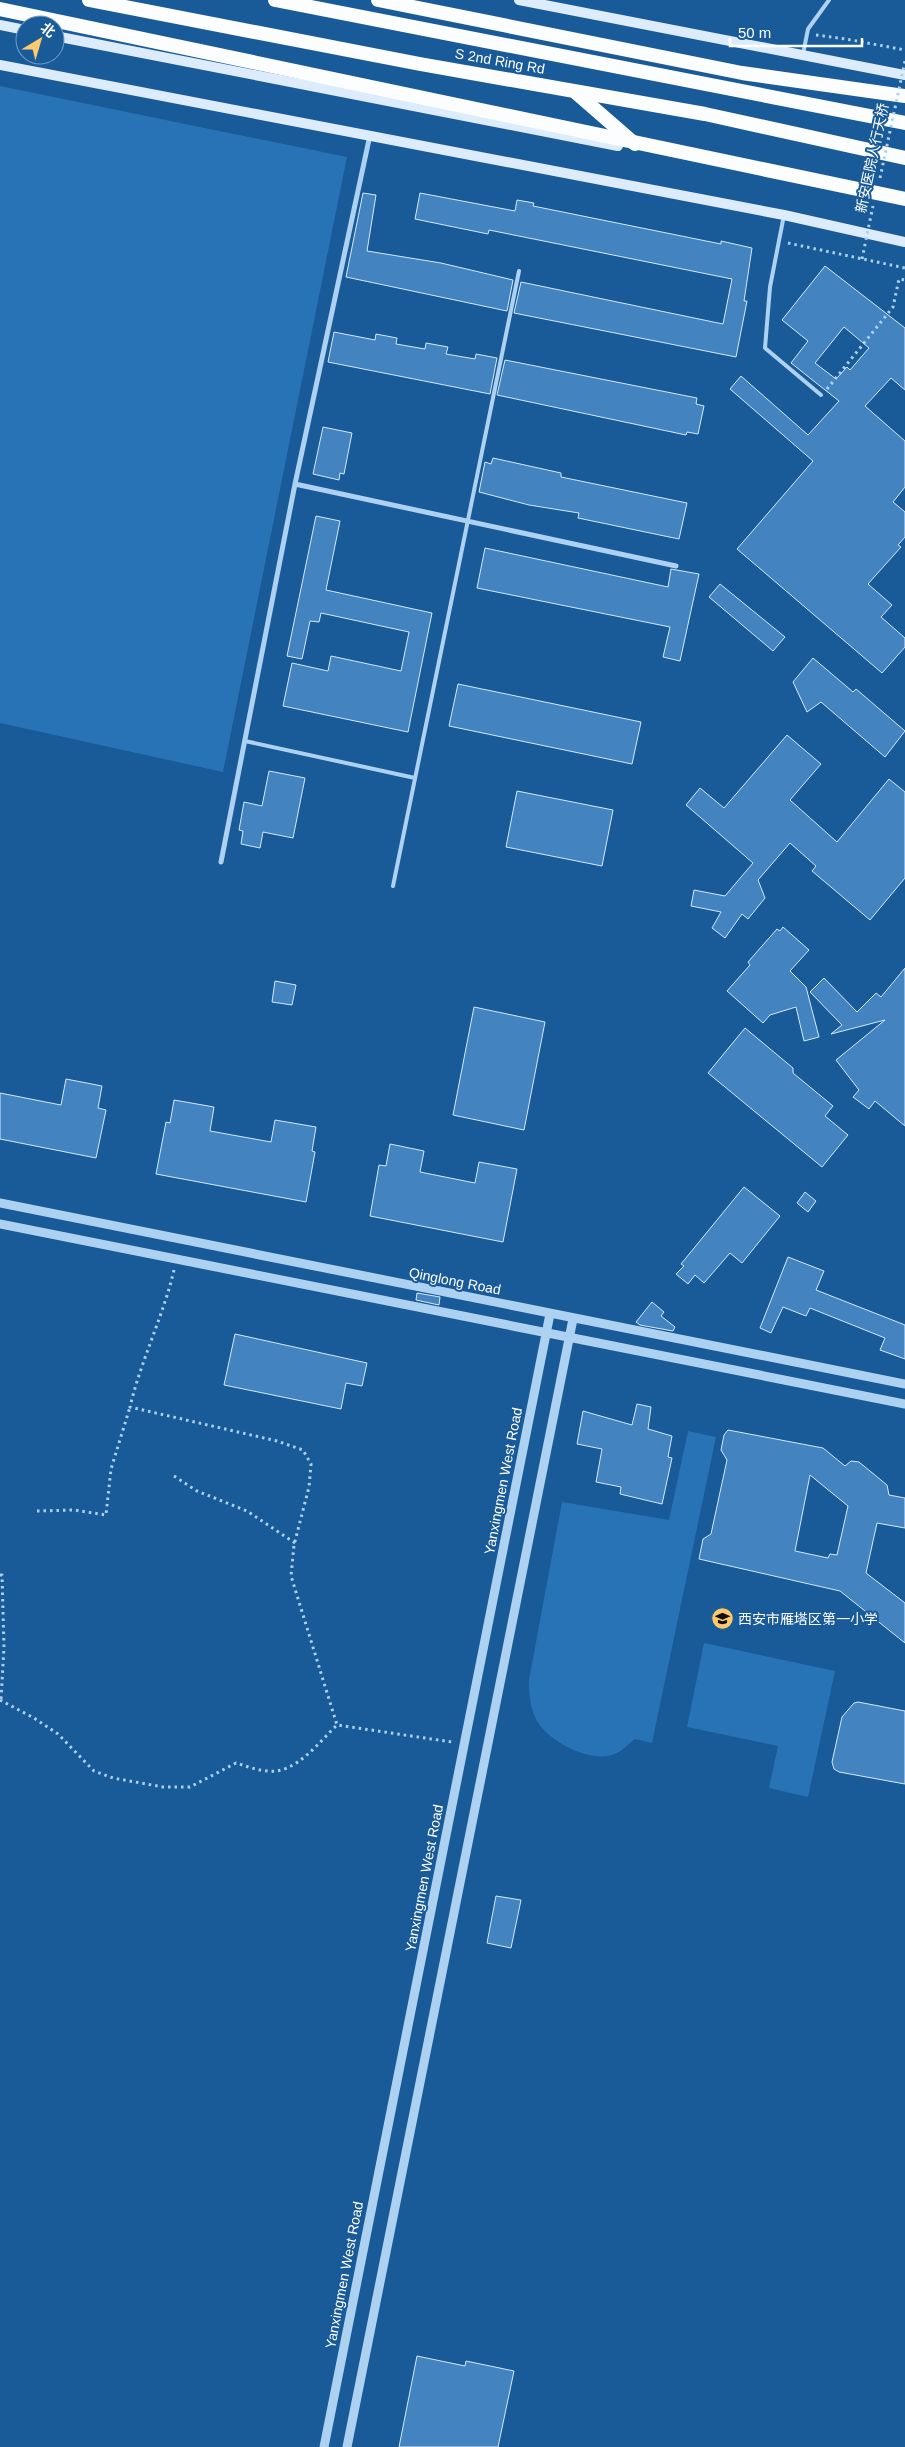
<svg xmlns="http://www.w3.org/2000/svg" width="905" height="2447" font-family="Helvetica,'Noto Sans SC',sans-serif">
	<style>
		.green { fill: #2873b5 }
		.building { fill: #4283c0; stroke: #d5e9fc; fill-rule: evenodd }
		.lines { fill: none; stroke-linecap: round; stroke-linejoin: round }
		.path { stroke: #add1f1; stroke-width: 3; stroke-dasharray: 2.5 4; stroke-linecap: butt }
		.service { stroke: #add1f1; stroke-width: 4 }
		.minor { stroke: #add1f1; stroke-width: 5 }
		.tertiary { stroke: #add1f1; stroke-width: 9 }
		.secondary { stroke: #dcecfc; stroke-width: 10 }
		.trunk { stroke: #fcfdff; stroke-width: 14 }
		.path-bridge { stroke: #add1f1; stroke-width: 3; stroke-dasharray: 2.5 4; stroke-linecap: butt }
		.trunk-bridge { stroke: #fcfdff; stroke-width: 14 }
		.labels { text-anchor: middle; stroke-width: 4; stroke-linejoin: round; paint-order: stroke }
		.street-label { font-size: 14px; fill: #fff; stroke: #195a99 }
		.poi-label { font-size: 14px; fill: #fff; stroke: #195a99; text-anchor: start }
	</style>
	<rect width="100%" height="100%" fill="#195a99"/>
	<path class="green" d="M0 86 347 157 223 772 0 723Z
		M688 1431 716 1437 652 1743 635 1739C630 1743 624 1749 617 1753 594 1765 552 1743 539 1724 530 1711 529 1695 529 1680L562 1502 669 1520Z
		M704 1643 835 1671 808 1797 769 1788 778 1746 687 1727Z"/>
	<path class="building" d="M363 193 376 195 367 251 441 263 513 280 507 311 346 277Z
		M420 193 515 211 517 200 534 203 533 206 721 244V241L752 248 744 301H747L736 357 514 313 521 282 723 324 732 279 489 230 488 234 415 219Z
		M825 266 905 328V390L891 378 865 406 905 441V487L893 502 905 512V537L898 545 901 547 868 584 892 605 881 617 905 638V647L882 673 737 549 813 461 730 389 741 376 808 435 839 401 791 363 808 341 782 320ZM844 327 869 348 850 370 847 367 836 379 815 363Z
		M334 332 375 340 376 334 397 338 396 344 425 349 426 343 448 347 446 354 475 359 476 354 497 358 490 394 328 362Z
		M505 360 697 398 696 404 704 406 698 434 687 432 686 435 497 395Z
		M323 427 352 433 344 474 340 473 339 480 313 474Z
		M493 458 561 473V477L687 503 679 539 578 518 579 513 529 505 479 492 485 462 491 464Z
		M316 516 340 521 326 590 432 613 408 732 283 706 292 663 328 671 331 656 401 671 409 632 321 613 319 622 310 621 302 659 287 656Z
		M485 548 668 587 671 569 699 574 680 661 663 657 670 627 477 588Z
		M720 584 785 637 773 651 709 597Z
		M813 658 853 692 856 689 905 731 885 757 821 702 807 712 793 682Z
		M458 684 641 722 632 764 449 726Z
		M787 735 821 764 790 800 837 842 889 779 905 792V878L870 920 812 871 816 866 790 843 758 880 765 898 748 919 742 914 725 938 712 928 721 912 691 906 694 890 725 896 753 863 686 805 700 788 724 808Z
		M269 771 305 778 293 838 263 832 260 848 241 844 243 831 239 830 244 802 262 806Z
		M517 791 613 810 602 866 506 847Z
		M783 927 809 950 790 971 806 987 819 1037 804 1041 796 1007 770 1015 763 1023 727 991 750 965 748 962 777 929 780 931Z
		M905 968V1126L875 1101 869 1109 853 1097 859 1090 836 1060 885 1020 831 1034 842 1025 810 992 824 978 857 1012 876 993 881 997Z
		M275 981 296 985 292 1005 272 1002Z
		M474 1007 545 1022 524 1130 453 1115Z
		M745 1028 793 1068V1073L833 1106 825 1116 848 1135 822 1167 708 1073Z
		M66 1079 102 1086 98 1108 106 1110 96 1158 0 1139V1093L61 1105Z
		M174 1100 214 1107 210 1131 271 1142 275 1120 316 1127 312 1151 315 1152 306 1202 156 1174 166 1122 170 1123Z
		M390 1144 424 1151 420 1172 475 1183 479 1162 517 1169 503 1242 370 1216 379 1165 386 1166Z
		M744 1187 780 1216 742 1263 730 1253 704 1283 695 1275 688 1284 676 1274 684 1266 681 1264Z
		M805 1192 816 1201 808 1212 797 1203Z
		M788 1257 824 1271 816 1290 905 1325V1359L880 1350 885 1338 810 1308 806 1316 783 1307 771 1333 760 1328Z
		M417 1293 440 1297 439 1305 416 1300Z
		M652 1302 664 1312 661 1316 675 1327 673 1331 640 1325 636 1322Z
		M235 1334 367 1363 362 1386 346 1383 341 1409 224 1385Z
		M637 1404 651 1407 648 1429 672 1436 668 1457 672 1458 662 1504 620 1494 621 1487 596 1482 602 1449 577 1444 583 1411 632 1425Z
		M728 1430 823 1448 845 1466 851 1461 859 1462 887 1485 889 1495 905 1498V1528L877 1523 866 1573 905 1603V1643L840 1591 699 1559 703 1539 711 1534 727 1460 721 1450 724 1435ZM810 1475 848 1506 837 1555 830 1554 828 1558 795 1551Z
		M858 1702 905 1711V1784L839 1772 834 1769 832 1762 842 1717 854 1703Z
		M496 1896 521 1900 511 1948 487 1943Z
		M417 2356 465 2366 466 2361 514 2371 498 2447H399Z"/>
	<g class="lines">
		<path class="path" d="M816 35 846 39 905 50
			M788 243 905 268
			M827 389 893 307 899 279 905 280
			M174 1270C163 1317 141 1360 130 1407L277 1441 303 1450 311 1464 309 1487 294 1545 291 1576 337 1725 452 1742
			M174 1476 197 1491 247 1511 295 1543
			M37 1511 74 1510 106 1515 111 1469 130 1407
			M0 1575H2L4 1647 1 1700
			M0 1700 34 1718 58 1734 94 1771 113 1778 163 1787H190L236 1763C246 1766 256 1770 267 1771 295 1775 319 1742 337 1725"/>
		<path class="service" d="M803 54 808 29 829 0
			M784 215 770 287 765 348 821 395
			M245 741 415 778
			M393 886 519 271"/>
		<path class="minor" d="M295 484 676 566
			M221 862 295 484 370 135"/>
		<path class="tertiary" d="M0 1203 905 1384
			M0 1224 905 1404
			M324 2447 550 1314
			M347 2447 573 1319"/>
		<path class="secondary" d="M519 0 905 75
			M0 25 25 30
			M55 36 618 146
			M0 65 784 215 905 242"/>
		<path class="trunk" d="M89 0 420 64 705 114 905 158
			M275 0 905 123
			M378 0 742 73 905 96
			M574 91 635 144"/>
		<path class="path-bridge" d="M880 178 905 61
			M862 259 873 206"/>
		<path class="trunk-bridge" d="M0 9 905 199"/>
	</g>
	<defs>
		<symbol id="school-disc" viewBox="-11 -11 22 22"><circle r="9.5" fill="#ffca6e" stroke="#195a99"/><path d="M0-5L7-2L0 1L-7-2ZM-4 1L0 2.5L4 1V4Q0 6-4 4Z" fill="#111"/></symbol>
	</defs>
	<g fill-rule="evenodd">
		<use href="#school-disc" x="710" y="1606" width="25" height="25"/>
	</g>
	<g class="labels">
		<g class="street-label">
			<text transform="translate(500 61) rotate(10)" y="5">S 2nd Ring Rd</text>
			<text transform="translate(872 158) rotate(-78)" y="5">新安医院人行天桥</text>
			<text transform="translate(455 1281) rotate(11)" y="5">Qinglong Road</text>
			<text transform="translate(503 1481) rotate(-79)" y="5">Yanxingmen West Road</text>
			<text transform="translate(424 1878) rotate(-79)" y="5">Yanxingmen West Road</text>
			<text transform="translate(344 2275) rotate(-79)" y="5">Yanxingmen West Road</text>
		</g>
		<g class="poi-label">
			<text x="738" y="1624">西安市雁塔区第一小学</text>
		</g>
	</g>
	<g transform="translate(40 40) rotate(38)"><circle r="24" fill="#195a99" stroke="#759cc2"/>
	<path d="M0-4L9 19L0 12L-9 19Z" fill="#ffca6e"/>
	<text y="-8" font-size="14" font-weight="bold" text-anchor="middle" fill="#ffffff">北</text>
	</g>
	<path d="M730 38v8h132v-8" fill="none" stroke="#ffffff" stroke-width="2.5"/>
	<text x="738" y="38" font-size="15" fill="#ffffff" stroke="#195a99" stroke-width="4" paint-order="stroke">50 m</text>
</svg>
